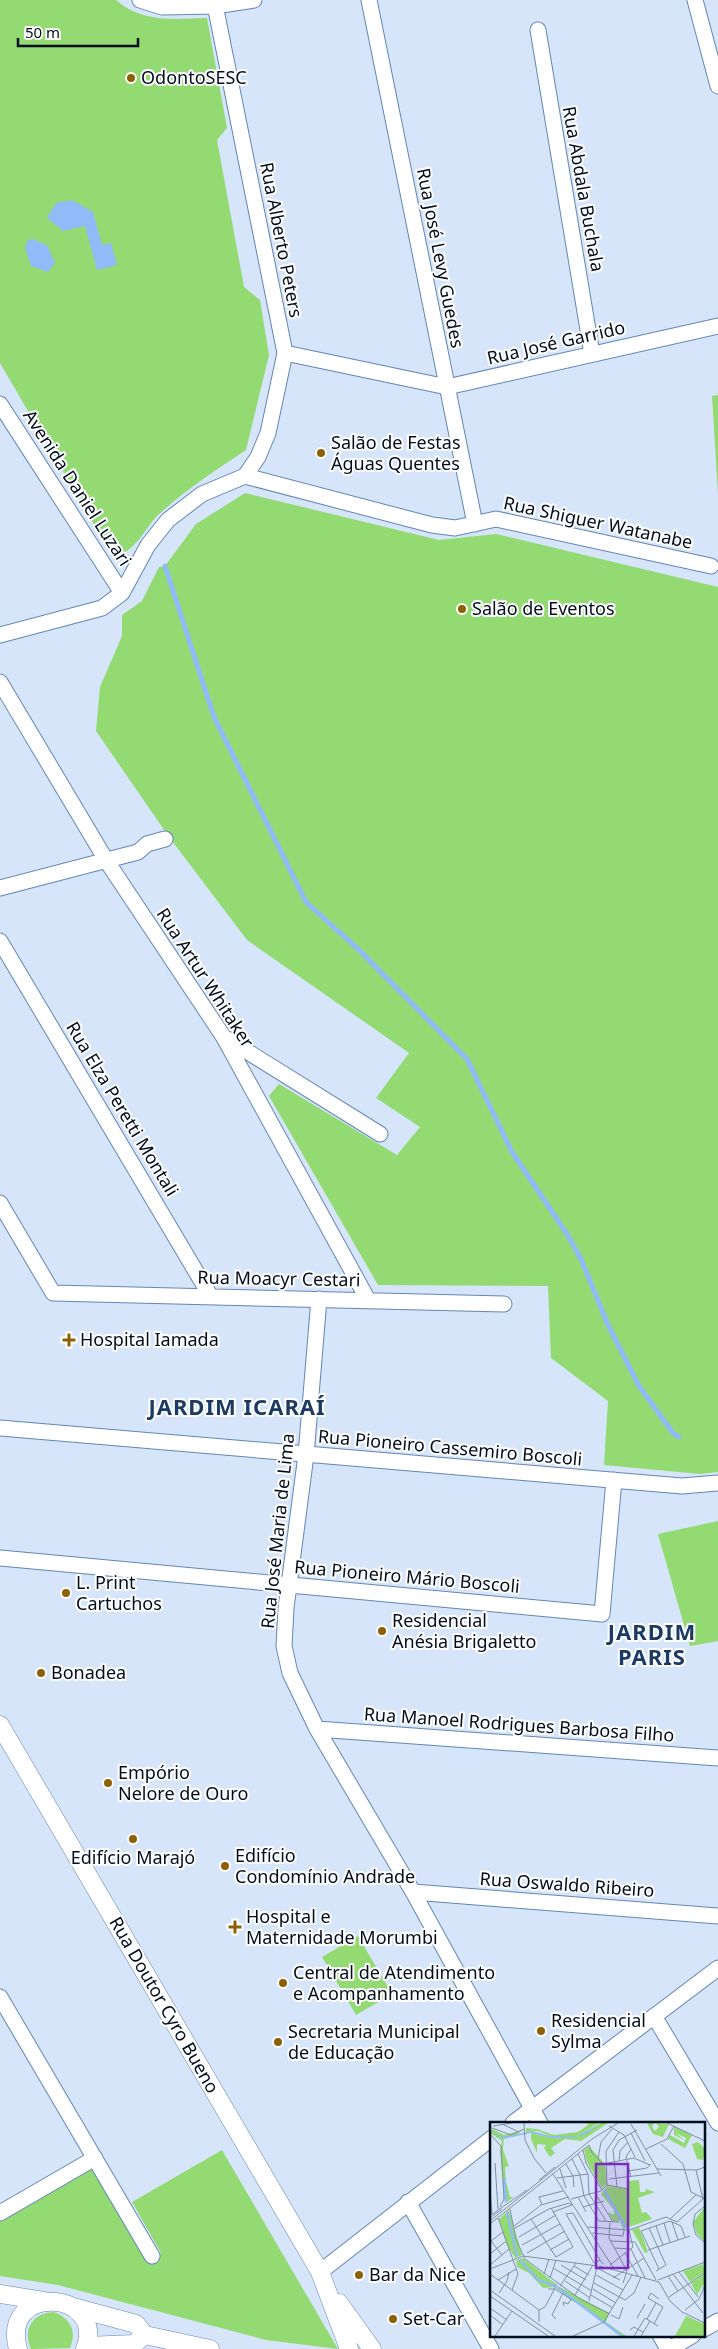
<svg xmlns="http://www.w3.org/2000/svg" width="718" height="2349" font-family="'Noto Sans',sans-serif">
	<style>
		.green { fill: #92da71 }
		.water { fill: #8fbbf8 }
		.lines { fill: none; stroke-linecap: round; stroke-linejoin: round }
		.stream { stroke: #8fbbf8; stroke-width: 5 }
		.minor-casing { stroke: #6386b5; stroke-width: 17 }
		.tertiary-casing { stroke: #6386b5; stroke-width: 19 }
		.minor { stroke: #fff; stroke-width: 15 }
		.tertiary { stroke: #fff; stroke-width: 18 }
		.poi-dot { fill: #8d6005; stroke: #fff; stroke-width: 2 }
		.labels { text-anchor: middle; stroke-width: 4; stroke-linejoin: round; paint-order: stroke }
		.poi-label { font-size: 18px; fill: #020d1e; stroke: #fff; text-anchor: start }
		.street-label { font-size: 18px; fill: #020d1e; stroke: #fff }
		.district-label { font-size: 22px; font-weight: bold; letter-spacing: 1px; fill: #1b3a64; stroke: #fff }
		.inset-river { fill: none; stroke: #8fbbf8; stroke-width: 2.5 }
		.inset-road { fill: none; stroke: #818fa2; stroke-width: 1 }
		.view { fill: #7b2cbf; fill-opacity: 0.15; stroke: #7b2cbf; stroke-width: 2.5 }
		.inset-edge { fill: none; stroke: #020d1e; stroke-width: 2.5 }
	</style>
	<rect width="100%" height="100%" fill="#d6e5fa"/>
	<path class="green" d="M0 0H116C143 23 173 19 207 18L227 128 217 140 244 287 260 300 269 355 246 450C216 470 185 490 158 515 145 528 136 551 117 555L109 550 0 363Z
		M718 395V495L712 396Z
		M245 493 439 540 496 534 718 587V1472L700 1474 604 1465 608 1401 551 1358 548 1286 378 1285 269 1096 279 1084 397 1155 420 1127 376 1098 409 1053 247 940 169 837 96 731 100 687 122 636V615L142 601 159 567 165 566 196 524Z
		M718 1521V1641L690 1646 658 1534Z
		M358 1936 392 1994 356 2015 322 1957Z
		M222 2150 338 2349 266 2340 58 2285 0 2276V2220L92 2167 148 2261 161 2253 132 2202Z
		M54 2312C71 2319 77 2331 70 2348L31 2349C22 2329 33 2313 54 2312Z"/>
	<path class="water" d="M72 200 93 212 102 245 111 243 117 265 97 270 85 226 63 231 47 218 56 203Z
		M33 239 47 245 55 263 48 272 31 266 25 248 28 240Z"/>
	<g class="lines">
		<path class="stream" d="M165 566 214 717 303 896 307 903 358 949 467 1059 512 1152 567 1234 581 1259 608 1325 639 1386 673 1433 679 1437"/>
		<defs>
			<path id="minor" d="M140 0 162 7 215 6 254 0
				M214 0 285 353 268 433 258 457 245 476
				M369 0 475 524
				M695 0 718 86
				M538 30 592 354
				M285 353 447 387 718 326
				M0 404 122 593
				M245 476 432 525 455 528 496 519 711 566
				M0 635 102 608 122 593 148 545 168 520 202 494 245 476
				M0 682 106 860 223 1036 368 1300
				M0 888 138 852 147 844 165 839
				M0 941 211 1297
				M224 1037 380 1134
				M0 1203 53 1293 504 1304
				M319 1299 306 1455 286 1608 284 1646 290 1673 317 1729 413 1892 540 2123
				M0 1428 682 1486 718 1483
				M0 1558 602 1614 614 1480
				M317 1729 718 1758
				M413 1892 718 1916
				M0 1997 152 2256
				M654 2016 718 2123
				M513 2123 718 1968
				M408 2202 491 2349
				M0 2213 95 2158
				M320 2272 492 2138
				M704 2329 718 2321
				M660 2335 668 2349
				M670 2349 693 2335"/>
			<path id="tertiary" d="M0 1725 320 2272 349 2349
				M0 2294 44 2301
				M339 2303 372 2349
				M73 2307 136 2324 145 2335 210 2349
				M86 2346 134 2344 145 2335
				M18 2349C0 2282 107 2290 85 2349"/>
		</defs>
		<use href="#minor" class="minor-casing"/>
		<use href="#tertiary" class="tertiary-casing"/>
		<use href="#minor" class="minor"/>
		<use href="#tertiary" class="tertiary"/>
	</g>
	<g class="poi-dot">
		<circle cx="131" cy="78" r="5"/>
		<circle cx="321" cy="453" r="5"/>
		<circle cx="462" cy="609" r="5"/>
		<path d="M66.5 1332.5h5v5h5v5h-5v5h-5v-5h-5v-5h5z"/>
		<circle cx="66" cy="1593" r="5"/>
		<circle cx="382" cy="1631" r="5"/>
		<circle cx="41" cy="1673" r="5"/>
		<circle cx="108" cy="1783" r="5"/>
		<circle cx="133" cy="1839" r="5"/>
		<circle cx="225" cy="1866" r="5"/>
		<path d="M232.5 1919.5h5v5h5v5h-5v5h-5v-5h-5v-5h5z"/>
		<circle cx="283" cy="1983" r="5"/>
		<circle cx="541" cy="2031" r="5"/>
		<circle cx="278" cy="2042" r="5"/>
		<circle cx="359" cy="2275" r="5"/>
		<circle cx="393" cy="2319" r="5"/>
	</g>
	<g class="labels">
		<g class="poi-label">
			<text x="141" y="84">OdontoSESC</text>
			<text x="331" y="449">Salão de Festas<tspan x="331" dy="21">Águas Quentes</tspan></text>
			<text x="472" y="615">Salão de Eventos</text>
			<text x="80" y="1346">Hospital Iamada</text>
			<text x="76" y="1589">L. Print<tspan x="76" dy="21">Cartuchos</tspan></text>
			<text x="392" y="1627">Residencial<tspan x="392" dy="21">Anésia Brigaletto</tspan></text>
			<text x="51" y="1679">Bonadea</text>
			<text x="118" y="1779">Empório<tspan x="118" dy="21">Nelore de Ouro</tspan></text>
			<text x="235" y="1862">Edifício<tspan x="235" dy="21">Condomínio Andrade</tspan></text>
			<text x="133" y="1864" text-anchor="middle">Edifício Marajó</text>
			<text x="246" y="1923">Hospital e<tspan x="246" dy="21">Maternidade Morumbi</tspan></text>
			<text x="293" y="1979">Central de Atendimento<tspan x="293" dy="21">e Acompanhamento</tspan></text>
			<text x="551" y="2027">Residencial<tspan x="551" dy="21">Sylma</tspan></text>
			<text x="288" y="2038">Secretaria Municipal<tspan x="288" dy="21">de Educação</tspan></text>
			<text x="369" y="2281">Bar da Nice</text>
			<text x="403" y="2325">Set-Car</text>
		</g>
		<g class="street-label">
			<text transform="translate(583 189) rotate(80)" y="6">Rua Abdala Buchala</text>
			<text transform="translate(281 240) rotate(79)" y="6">Rua Alberto Peters</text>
			<text transform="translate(440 258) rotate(79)" y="6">Rua José Levy Guedes</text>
			<text transform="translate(556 343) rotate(-13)" y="6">Rua José Garrido</text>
			<text transform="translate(77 488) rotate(57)" y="6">Avenida Daniel Luzari</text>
			<text transform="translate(598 523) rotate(12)" y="6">Rua Shiguer Watanabe</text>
			<text transform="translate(205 978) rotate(57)" y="6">Rua Artur Whitaker</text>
			<text transform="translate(122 1109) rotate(59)" y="6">Rua Elza Peretti Montali</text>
			<text transform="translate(279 1279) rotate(1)" y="6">Rua Moacyr Cestari</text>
			<text transform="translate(450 1448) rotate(5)" y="6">Rua Pioneiro Cassemiro Boscoli</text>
			<text transform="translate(278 1531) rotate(-84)" y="6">Rua José Maria de Lima</text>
			<text transform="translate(407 1577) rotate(5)" y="6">Rua Pioneiro Mário Boscoli</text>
			<text transform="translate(519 1725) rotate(4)" y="6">Rua Manoel Rodrigues Barbosa Filho</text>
			<text transform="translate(567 1885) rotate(4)" y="6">Rua Oswaldo Ribeiro</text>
			<text transform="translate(164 2005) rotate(60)" y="6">Rua Doutor Cyro Bueno</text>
		</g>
		<g class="district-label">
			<text x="237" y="1415">JARDIM ICARAÍ</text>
			<text x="652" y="1640">JARDIM<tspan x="652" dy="25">PARIS</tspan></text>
		</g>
	</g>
	<g transform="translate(490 2122)">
		<rect width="215" height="215" fill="#d6e5fa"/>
		<path d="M97 1H109L87 14H60L48 9 36 10V6L47 7 64 13 88 10 98 3ZM111 1H118L91 19 75 17 61 26 65 31 60 35 54 26 56 23 47 22V31L41 17V11L58 15H87ZM157 1H164L162 5 165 9 169 5 166 1 179 2 173 15 163 12ZM184 4 202 13 195 26 178 17 180 13 194 21 196 16 186 11 194 18 184 13ZM2 7 14 13 33 8 24 15H14L13 28 19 44 15 45 16 59 20 75H24L15 81 10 29 12 19 0 11ZM208 20 215 27 213 38 207 37 202 22ZM99 24 115 42 117 62 112 66 97 40 94 28ZM149 58 150 70H155L156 67 165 70 148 76 152 91 156 90 162 97 133 107 130 99H123L118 90 124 93V88L111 72 117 64 138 67V59ZM215 85V120L207 112 203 100ZM19 88 32 133 25 136 16 121 9 97ZM149 105 158 130 155 131 142 108ZM33 136 66 162 65 165 53 166 39 151 27 145 26 138ZM213 142 215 150 200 160 193 149ZM215 152V160L207 173 201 161ZM68 164 119 191 116 200 136 214H130L95 185 82 179 66 166ZM196 194 215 202V214H185Z" fill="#92da71"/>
		<path d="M111 1 97 11 87 15 62 16 41 11 14 17 0 10 14 15 42 9 60 14H87Z" fill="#8fbbf8"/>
		<path class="inset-river" d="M14 56 16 80M114 68 136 106M17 90 27 134M29 137 48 158 65 164M67 165 132 214"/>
		<path class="inset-road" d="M34 1 35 18 44 36 56 51M177 1 215 19M12 2 29 10M141 2 171 54M3 4 22 1M119 4 134 13 145 35M2 6 21 13 34 7M141 11 155 39M0 12 11 24 14 77 10 85M171 22 193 42 201 70 215 77M99 23 102 31 113 42 144 36M141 27 136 35 141 55M156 27 177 17 184 4M93 28 96 41 112 68M88 32 98 52 99 72 116 99M144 36 160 43M82 37 90 53 94 74 109 99 129 100M108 37 111 20 122 7M129 39 130 29 138 20M5 41 8 87M76 42 83 54 84 65M70 47 76 66M167 47 207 48 215 45M139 49 157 46 161 42M63 52 124 147M67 56 98 52M119 57 169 51M49 58 65 45M117 63 116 29 129 10M117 63 138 67M127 65 123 28 129 18 147 8M0 70 2 92M105 71 123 100M88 75 96 90M81 77 111 69 117 63M52 83 49 75 73 69M215 84 205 92 203 102 206 113 215 121M93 85 114 79M20 87 26 117 35 137 90 177 120 192M1 93 37 68M0 96 12 87M8 96 28 152 22 168M41 97 66 135 83 125 61 86M180 97 206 73M0 99 102 17 128 1M120 99 119 116 137 149 133 161M182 100 188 118M174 101 180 120M0 102 99 23M166 104 173 123M23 105 51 83 79 75M98 105 139 108 176 95 187 100 213 77 206 48M25 106 59 87 79 81 82 83 63 90M159 106 176 143 166 149M102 111 133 114 134 108M29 115 66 93M1 119 12 133M1 119 13 110M120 119 145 120 166 158M32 123 70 102M125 126 141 127 155 156M60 128 79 117M158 128 200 114M37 131 75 109M135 131 148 154M0 132 15 120M110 138 104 141 76 92 83 91 110 138 113 142M0 143 19 127M71 143 96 158M120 143 143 125 139 108M84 144 99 153M109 144 169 160 180 179 192 190 215 201M63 146 102 169M0 147 33 134 108 144M109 147 130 158M169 147 151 109 180 99 191 104 195 115M189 150 208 175M0 152 49 188M54 152 59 137M183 152 213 191M106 153 133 168M178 154 188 169M60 156 66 138M123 156 154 136M8 158 26 147M168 158 215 140M75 159 100 176M104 161 135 178 144 171 151 155M70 164 86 141M58 167H65L82 178M103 167 126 181M0 168 65 214M9 171 17 159 19 150M85 173 103 143M101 173 123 186M0 174 58 214M179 175 215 151M99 179 107 145M74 184 73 180 78 182 81 177M0 186 17 198M195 188 209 177 215 163M0 193 13 203M121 193 129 197 133 185M147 196 155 182M66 197 62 193 73 171M157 197 166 181M49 200V188L55 185 67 162M164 202 173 185 158 176 161 171 169 177M140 208 144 205 153 210M5 214 22 189M83 214 114 200 142 153M144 214 155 196 168 204M151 214 160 199"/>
		<path class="view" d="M106 42H138V146H106Z"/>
		<rect width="215" height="215" class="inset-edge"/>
	</g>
	<path d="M18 38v8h120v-8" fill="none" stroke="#020d1e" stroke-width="2.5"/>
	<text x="25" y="38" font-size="15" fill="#020d1e" stroke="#ffffff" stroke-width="4" paint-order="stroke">50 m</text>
</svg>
